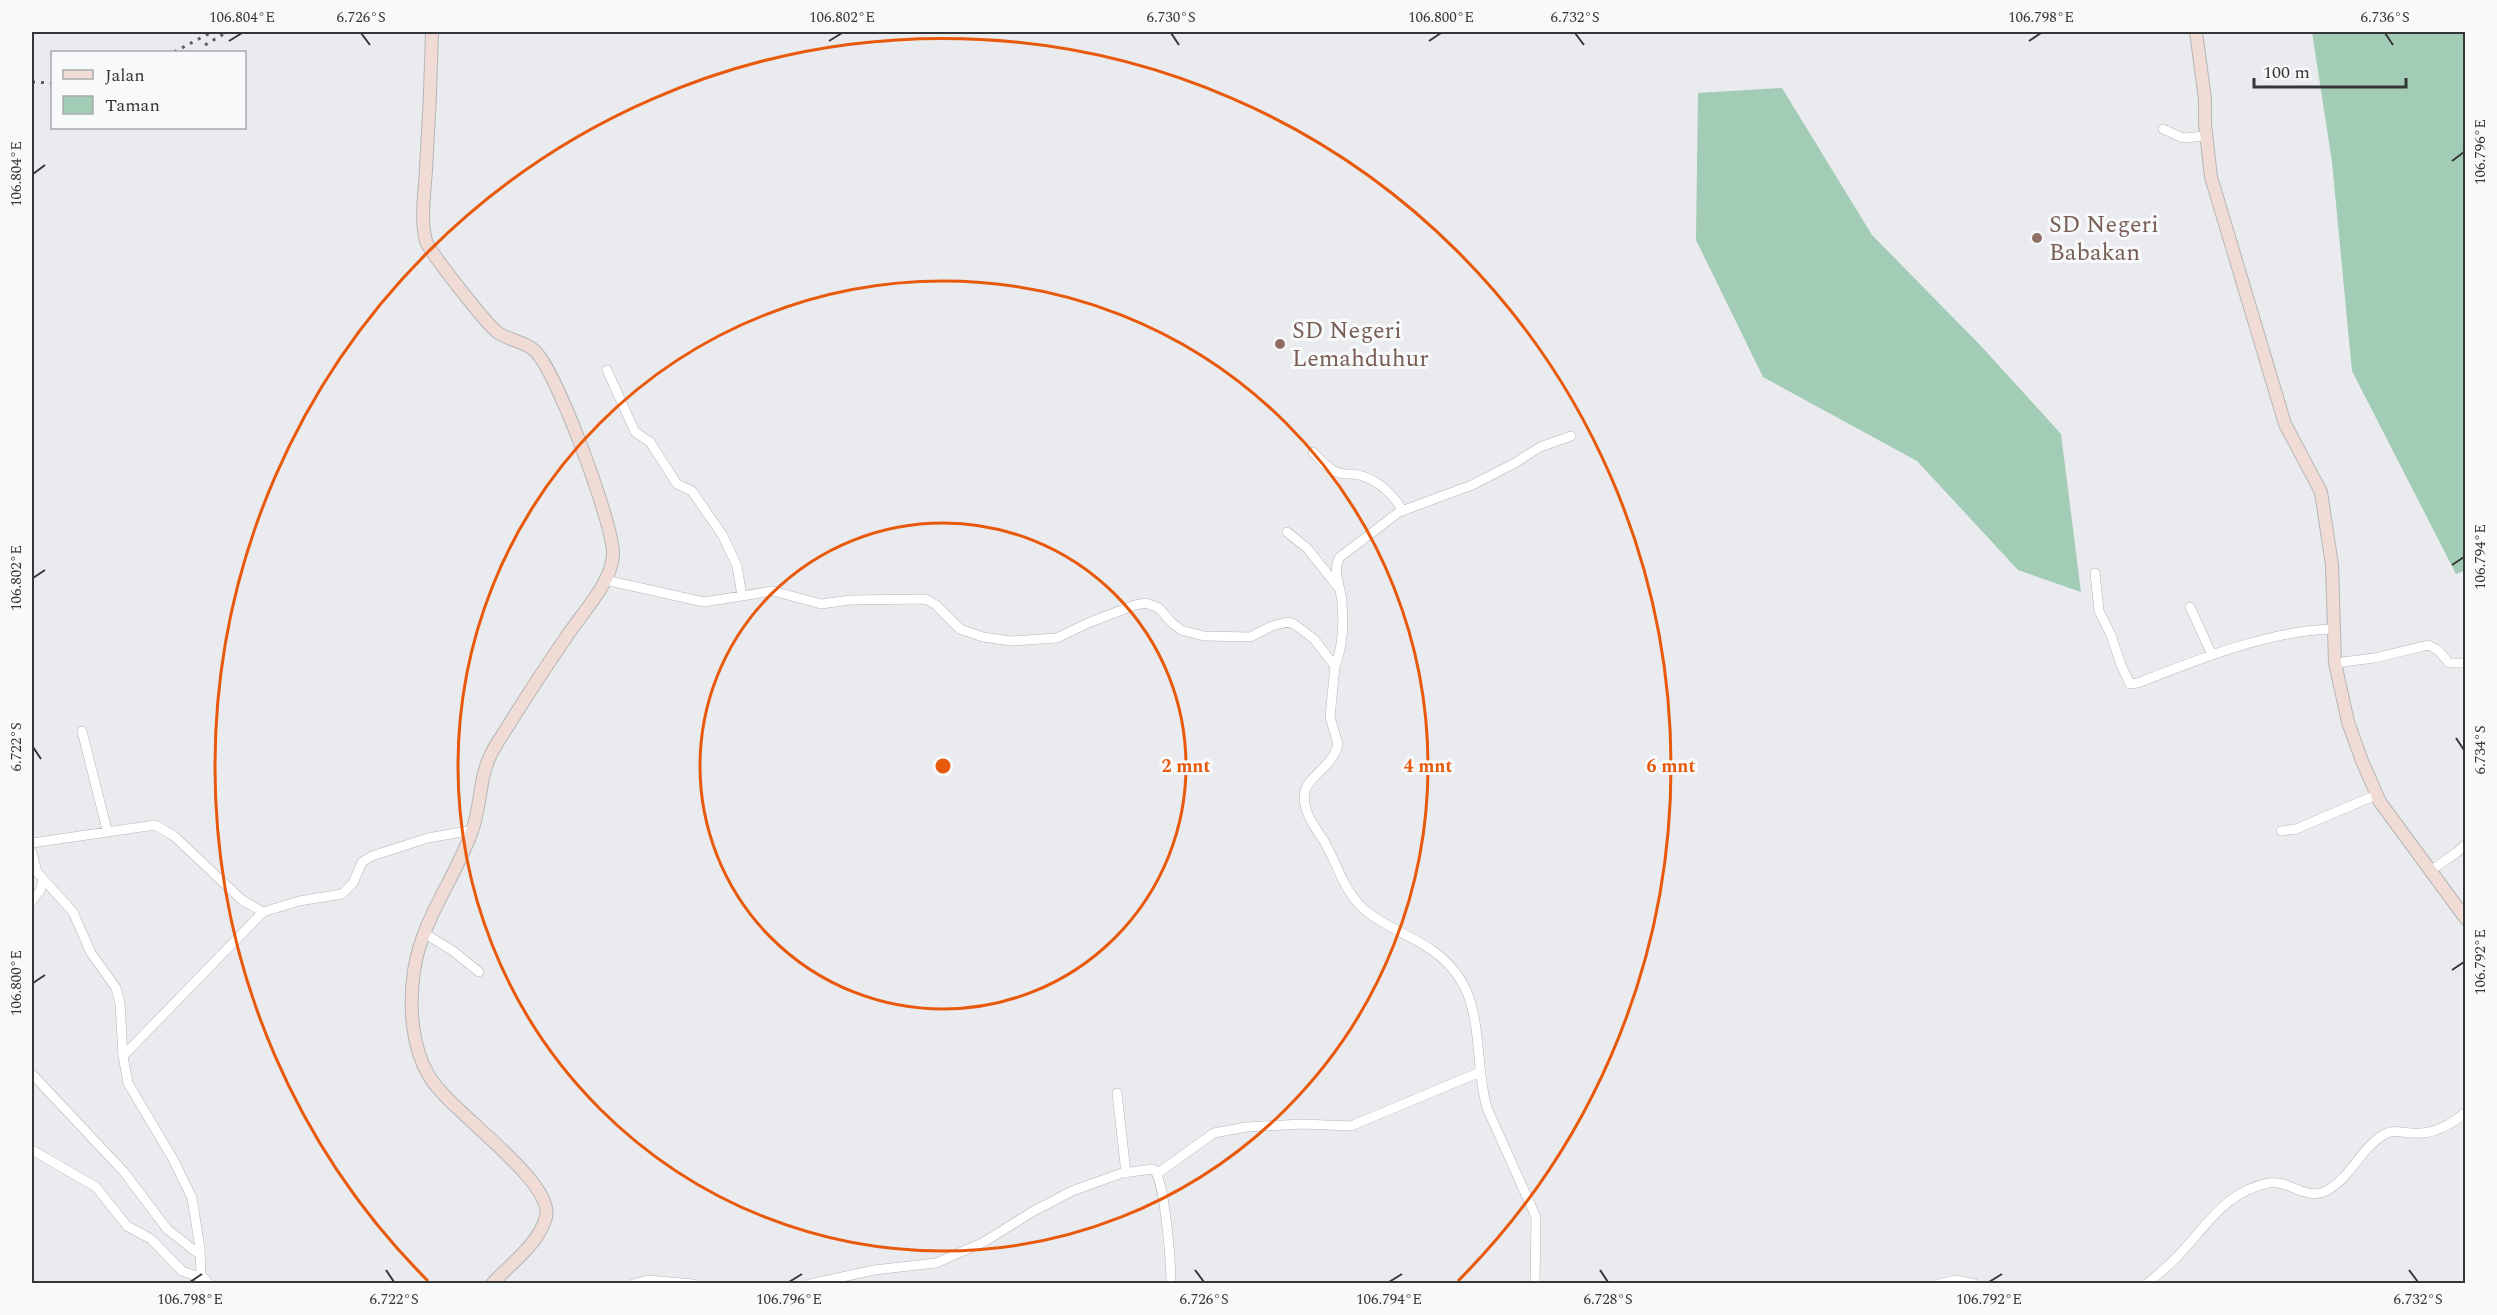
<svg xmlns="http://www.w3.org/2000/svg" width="2497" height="1315" font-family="Spectral,serif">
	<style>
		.green { fill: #a2ccb5 }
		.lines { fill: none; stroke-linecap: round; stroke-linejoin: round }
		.street-casing { stroke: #b5b6b8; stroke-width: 10 }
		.secondary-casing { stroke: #b5b6b8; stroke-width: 14 }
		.street { stroke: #fff; stroke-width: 9 }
		.secondary { stroke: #f0dbd5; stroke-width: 12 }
		.rail { stroke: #5e5f61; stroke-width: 3; stroke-dasharray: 3 6; stroke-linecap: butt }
		.ticks { fill: none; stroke: #353637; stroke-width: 2 }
		.ring { fill: none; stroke: #e8590c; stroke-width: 3 }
		.education-dot { fill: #8d6e63; stroke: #f7f9fb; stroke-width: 2 }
		.labels { text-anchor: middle; stroke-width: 6; stroke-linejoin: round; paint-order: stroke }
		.education-label { font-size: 24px; fill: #785e54; stroke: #f7f9fb; text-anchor: start }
		.centre { fill: #e8590c; stroke: #f7f9fb; stroke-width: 3 }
		.ring-label { font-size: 18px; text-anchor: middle; font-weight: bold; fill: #e8590c; stroke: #f7f9fb; stroke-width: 6; stroke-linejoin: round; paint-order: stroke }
		.neatline { fill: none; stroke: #353637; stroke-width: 2 }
		.ticks-label { font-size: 15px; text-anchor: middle; fill: #353637 }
	</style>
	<rect width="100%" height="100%" fill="#eaebee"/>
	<path class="green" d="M2312 32H2465L2466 570 2456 574 2352 371 2332 162Z
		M1782 88 1872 235 1981 346 2061 434 2081 592 2018 570 1917 461 1763 377 1696 240 1698 93Z"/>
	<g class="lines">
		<defs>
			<path id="street" d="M2163 129 2183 138 2206 136
				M607 370 635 432 650 442 677 484 692 491 723 536 737 566 742 596
				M1313 452C1320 460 1329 470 1339 473 1345 475 1352 473 1359 475 1379 480 1392 493 1403 511
				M1287 532 1307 548 1338 587
				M2095 573 2099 611 2111 635 2121 665 2130 684 2138 683C2196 660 2271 630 2333 629
				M605 580 704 602 773 591 821 604 850 600 926 599 936 605 960 629 983 637 1011 641 1057 638 1088 623 1135 605 1146 603 1159 608 1171 622 1181 630 1204 636 1250 637 1272 626 1288 622 1294 624 1314 639 1335 666 1330 717 1338 744C1333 767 1309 775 1305 791 1301 810 1315 827 1324 841 1338 865 1344 893 1366 911 1397 936 1436 941 1460 979 1483 1014 1475 1068 1487 1108L1536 1217 1535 1284
				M2190 607 2212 655
				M2335 663 2374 658 2428 645 2438 650 2449 663H2466
				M1335 666C1343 646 1344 625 1342 604 1342 589 1331 571 1340 557L1399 512 1472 485 1515 463 1540 447 1571 436
				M82 731 107 830
				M2281 831 2296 829 2376 795
				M32 843 155 825 174 836 242 900 263 912 299 901 342 894 353 883 362 862 372 856 428 838 473 830
				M32 853 37 872 73 912 91 953 116 988 120 1003 123 1056 128 1083 173 1159 192 1198 200 1248 201 1274 209 1284
				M2430 871 2456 853 2466 844
				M32 901 40 891 43 880
				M424 933 453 951 479 972
				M123 1056 263 912
				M32 1074 124 1172 167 1229 200 1255
				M1117 1093 1126 1173
				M32 1150 96 1187 127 1226 151 1239 182 1271 202 1278
				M1158 1173 1214 1133 1246 1127 1302 1124 1351 1126 1480 1072
				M633 1284 648 1280 693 1284
				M810 1284 874 1270 936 1263 984 1242 1032 1212 1072 1191 1122 1173 1153 1169C1165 1177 1171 1266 1171 1284
				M1939 1284 1956 1280 1975 1284
				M2147 1284C2157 1275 2166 1268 2175 1259 2204 1230 2224 1191 2269 1183 2290 1180 2306 1201 2326 1191 2351 1178 2361 1147 2385 1134 2395 1129 2402 1133 2412 1133 2433 1135 2450 1126 2466 1112"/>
			<path id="secondary" d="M432 32C431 77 429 123 426 169 425 190 420 219 426 241 431 254 485 322 497 332 509 341 525 341 535 351 557 372 612 521 613 552 614 581 580 615 565 639 547 665 530 691 513 718 506 730 497 742 491 754 479 778 481 807 472 831 455 879 421 921 414 971 409 1004 411 1046 429 1076 448 1110 555 1181 546 1217 539 1244 510 1264 492 1284
				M2196 32 2205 99V124L2211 177 2285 424 2321 492 2332 565 2335 663 2348 722 2362 761 2380 802 2466 919"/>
		</defs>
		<use href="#street" class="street-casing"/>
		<use href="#secondary" class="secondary-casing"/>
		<use href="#street" class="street"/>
		<use href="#secondary" class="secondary"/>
		<path class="rail" d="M205 45 227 32
			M174 52 212 32
			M32 82 52 83"/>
	</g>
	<path class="ticks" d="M361 33 370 45M1171 33 1179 45M1575 33 1584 45M2385 33 2393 45M229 41 242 33M829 41 842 33M1429 41 1441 33M2029 41 2041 33M2452 161 2464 152M33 174 45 165M2452 565 2464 557M33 578 45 570M2456 738 2464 750M33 747 41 759M2452 970 2464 962M33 983 45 975M386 1270 394 1282M1195 1270 1204 1282M1600 1270 1608 1282M2409 1270 2418 1282M190 1282 202 1274M789 1282 802 1274M1389 1282 1402 1274M1989 1282 2002 1274"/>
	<g class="ring">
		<circle cx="943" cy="766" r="243"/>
		<circle cx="943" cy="766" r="485"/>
		<path d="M428 1281A728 728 0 1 1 1458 1281"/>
	</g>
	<g class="education-dot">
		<circle cx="2037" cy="238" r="6"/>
		<circle cx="1280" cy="344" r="6"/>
	</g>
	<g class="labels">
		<g class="education-label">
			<text x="2049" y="232">SD Negeri<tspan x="2049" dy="28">Babakan</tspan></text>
			<text x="1292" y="338">SD Negeri<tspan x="1292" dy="28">Lemahduhur</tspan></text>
		</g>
	</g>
	<circle cx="943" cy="766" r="9" class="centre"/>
	<g class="ring-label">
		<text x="1186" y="772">2 mnt</text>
		<text x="1428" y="772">4 mnt</text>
		<text x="1671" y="772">6 mnt</text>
	</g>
	<rect width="2497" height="1315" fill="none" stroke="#f7f9fb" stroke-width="66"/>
	<rect x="51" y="51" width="195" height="78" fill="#f7f9fb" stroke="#a9abad" stroke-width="1.5"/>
	<rect x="63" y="70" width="30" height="9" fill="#f0dbd5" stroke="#a9abad" stroke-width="1.5"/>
	<text x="105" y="81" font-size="18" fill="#353637">Jalan</text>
	<rect x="63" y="96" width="30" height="18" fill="#a2ccb5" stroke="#a9abad" stroke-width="1.5"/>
	<text x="105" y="111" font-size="18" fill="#353637">Taman</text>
	<path d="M2254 78v9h152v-9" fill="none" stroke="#353637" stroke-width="3"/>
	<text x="2263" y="78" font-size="18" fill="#353637" stroke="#f7f9fb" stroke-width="4.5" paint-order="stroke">100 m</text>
	<rect x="33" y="33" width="2431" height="1249" class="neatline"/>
	<g class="ticks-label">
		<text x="242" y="22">106.804°E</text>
		<text x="361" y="22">6.726°S</text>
		<text x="842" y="22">106.802°E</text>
		<text x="1171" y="22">6.730°S</text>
		<text x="1441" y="22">106.800°E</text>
		<text x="1575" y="22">6.732°S</text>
		<text x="2041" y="22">106.798°E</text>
		<text x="2385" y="22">6.736°S</text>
		<text transform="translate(2480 152) rotate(-90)" y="5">106.796°E</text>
		<text transform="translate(16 174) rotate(-90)" y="5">106.804°E</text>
		<text transform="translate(2480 557) rotate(-90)" y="5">106.794°E</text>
		<text transform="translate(16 578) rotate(-90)" y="5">106.802°E</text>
		<text transform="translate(16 747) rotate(-90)" y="5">6.722°S</text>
		<text transform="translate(2480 750) rotate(-90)" y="5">6.734°S</text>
		<text transform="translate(2480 962) rotate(-90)" y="5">106.792°E</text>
		<text transform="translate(16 983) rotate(-90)" y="5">106.800°E</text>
		<text x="190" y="1304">106.798°E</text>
		<text x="394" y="1304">6.722°S</text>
		<text x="789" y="1304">106.796°E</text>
		<text x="1204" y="1304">6.726°S</text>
		<text x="1389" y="1304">106.794°E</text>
		<text x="1608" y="1304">6.728°S</text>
		<text x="1989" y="1304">106.792°E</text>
		<text x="2418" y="1304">6.732°S</text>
	</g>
</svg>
